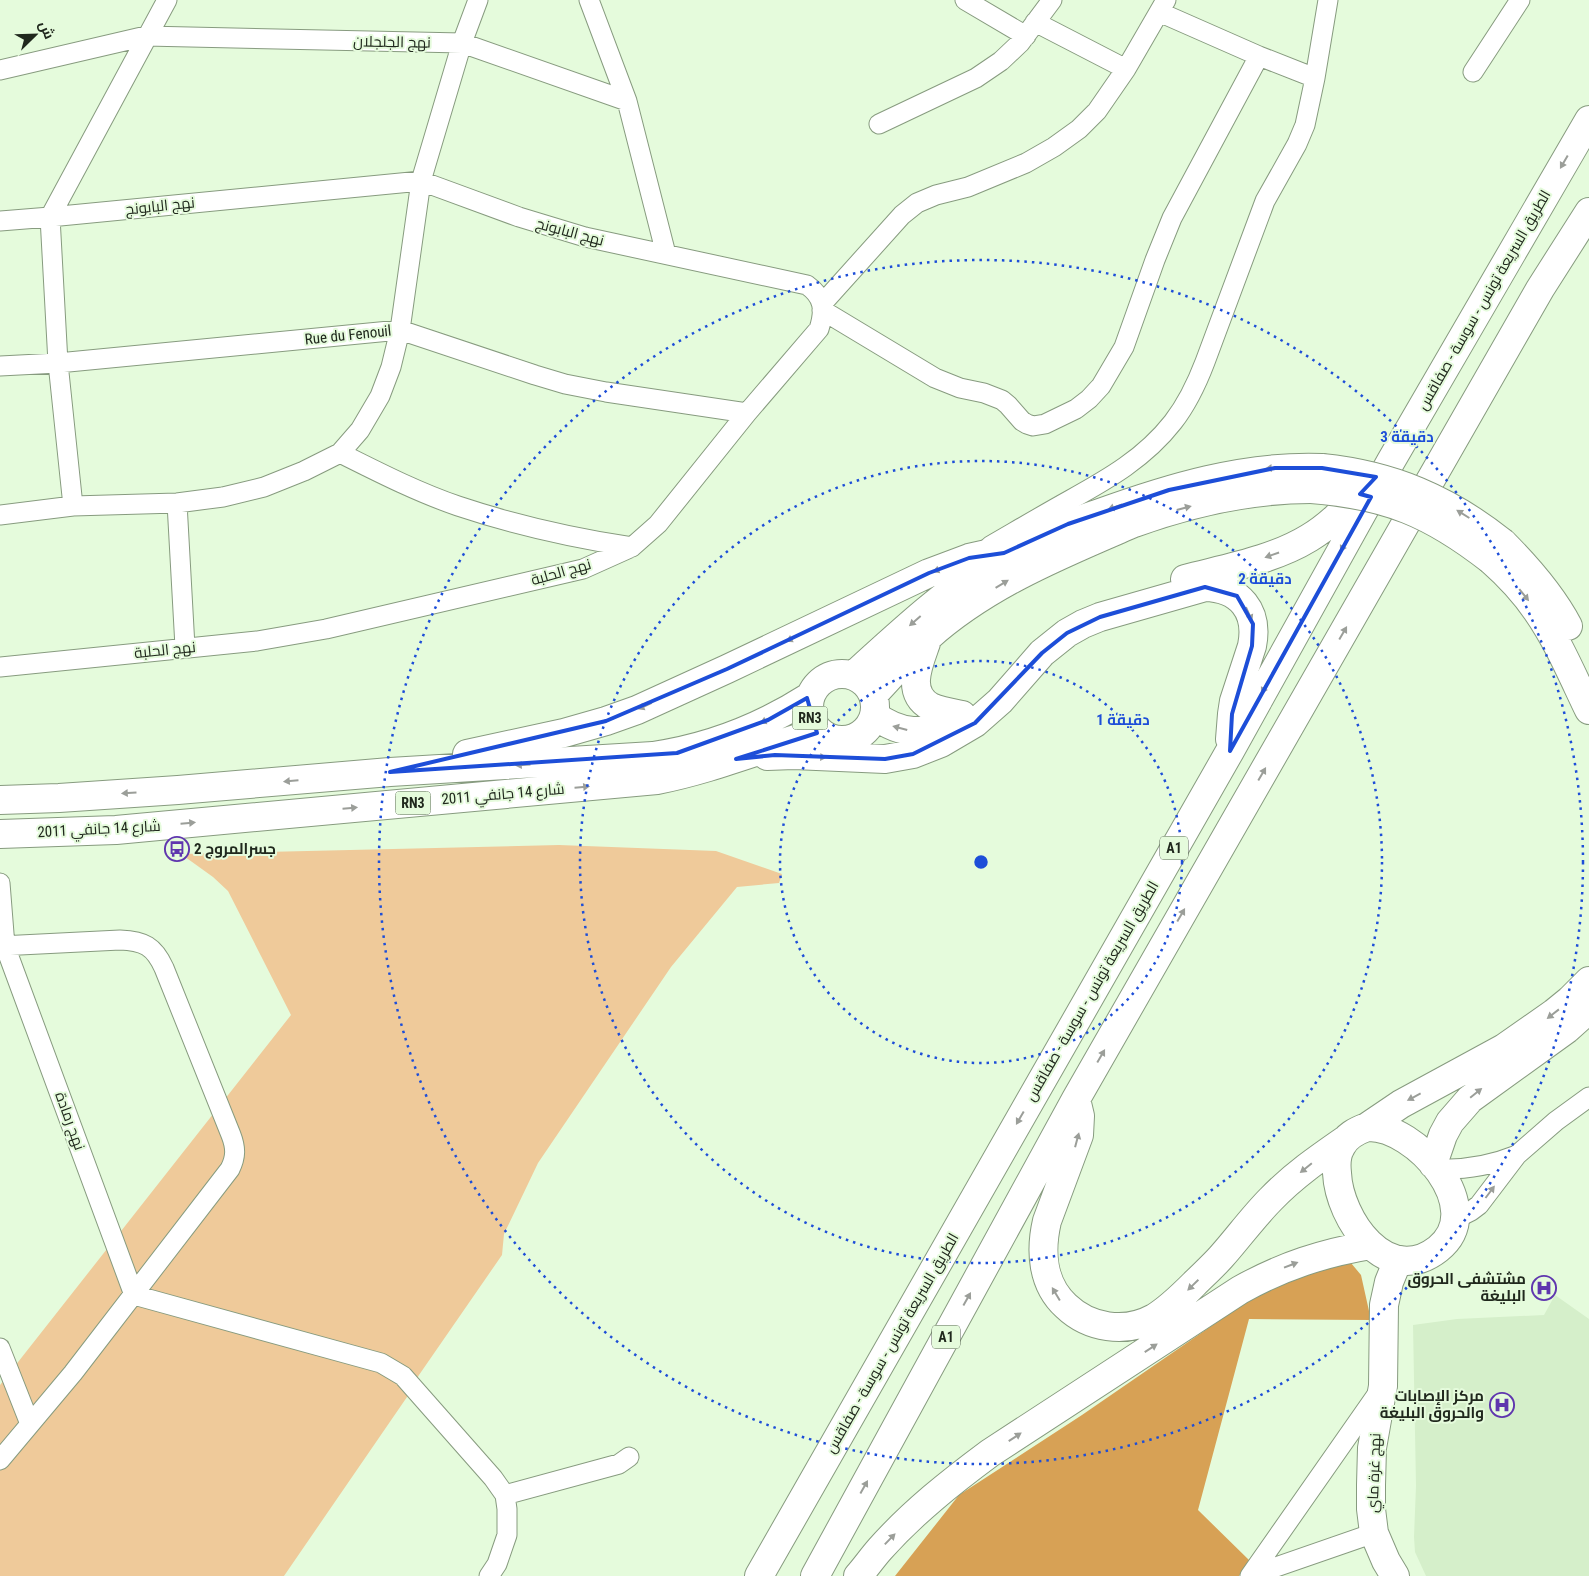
<svg xmlns="http://www.w3.org/2000/svg" width="1589" height="1576" font-family="'Roboto Condensed',Cairo,sans-serif">
	<style>
		.built { fill: #d5efca }
		.green { fill: #efca9a }
		.forest { fill: #d7a155 }
		.lines { fill: none; stroke-linecap: round; stroke-linejoin: round }
		.street-casing { stroke: #879b7f; stroke-width: 21 }
		.secondary-casing { stroke: #879b7f; stroke-width: 30 }
		.highway-casing { stroke: #879b7f; stroke-width: 30 }
		.street { stroke: #fff; stroke-width: 19 }
		.secondary { stroke: #fff; stroke-width: 28 }
		.highway { stroke: #fff; stroke-width: 28 }
		.highway-bridge-casing { stroke: #879b7f; stroke-width: 30; stroke-linecap: butt }
		.highway-bridge { stroke: #fff; stroke-width: 28 }
		.oneway { fill: #9b9e99 }
		.marked { fill: none; stroke: #1d4ed8; stroke-width: 4; stroke-linejoin: round }
		.ring { fill: none; stroke: #1d4ed8; stroke-width: 2.5; stroke-dasharray: 2.5 5 }
		.labels { text-anchor: middle; stroke-width: 4; stroke-linejoin: round; paint-order: stroke }
		.shield { fill: #e5fbdc; stroke: #5b6756; stroke-width: 1 }
		.shield-label { font-size: 14px; font-weight: bold; fill: #20281d }
		.street-label { font-size: 15px; fill: #20281d; stroke: #e5fbdc }
		.poi-label { font-size: 15px; font-weight: bold; fill: #20281d; stroke: #e5fbdc; text-anchor: end }
		.centre { fill: #1d4ed8; stroke: #e5fbdc; stroke-width: 2.5 }
		.ring-label { font-size: 15px; text-anchor: middle; font-weight: bold; fill: #1d4ed8; stroke: #e5fbdc; stroke-width: 4; stroke-linejoin: round; paint-order: stroke }
	</style>
	<rect width="100%" height="100%" fill="#e5fbdc"/>
	<path class="built" d="M1555 1295 1589 1319V1576H1426L1415 1552 1414 1537 1416 1486 1413 1325 1457 1319 1544 1315Z"/>
	<path class="green" d="M559 845 716 851 782 874 779 883 737 887 671 967 538 1163 504 1234 502 1255 419 1375 407 1397 284 1576H0V1385L291 1015 228 891 213 877 181 854Z"/>
	<path class="forest" d="M1336 1260 1351 1263 1361 1275 1371 1320 1249 1319 1198 1510 1249 1560 1239 1576H895L959 1495 1082 1415 1239 1307 1318 1262Z"/>
	<g class="lines">
		<defs>
			<path id="street" d="M589 0 627 101 666 254
				M965 0 1026 36
				M1159 12 1259 56 1315 78
				M1035 22 1126 69
				M0 70 146 36 462 43 627 101
				M1473 72 1520 0
				M879 124 976 78 1001 61 1020 43 1052 0
				M0 221 50 217 421 181 519 217 585 237 807 285C824 297 825 310 819 329L747 413 658 524 632 547 583 569 326 629 257 641 0 667
				M822 304 902 215 917 203 936 195 968 187 1026 163 1054 147 1079 129 1097 111 1126 69 1166 0
				M822 310 935 378 960 388 984 393 1002 400 1008 405 1022 421 1027 424 1033 426 1045 424 1076 409 1089 399 1101 386 1124 347 1155 260 1172 218 1259 56
				M0 366 58 363 400 330 535 375 565 384 606 392 747 413
				M340 453C378 472 417 492 458 506 515 525 573 538 632 547
				M177 503 185 647
				M73 506 58 363 50 217 167 0
				M0 515 73 506 177 503 223 497 264 487 304 471 340 453 360 430 380 396 391 367 400 330 421 181 462 43 478 0
				M990 546C1016 531 1043 515 1070 500 1108 479 1145 458 1173 422 1187 404 1197 383 1205 362L1265 201 1297 144 1305 125 1315 78 1328 0
				M0 883 5 946 134 1295 381 1363 403 1376 493 1478 505 1495 507 1509V1535L497 1564 489 1576
				M0 946 120 940C144 941 154 946 164 968L231 1135C236 1148 236 1157 230 1169L73 1373 0 1460
				M1437 1169C1465 1170 1490 1166 1517 1155
				M1455 1219 1471 1211 1479 1205 1517 1155 1556 1121 1589 1097
				M0 1348 30 1424
				M505 1495 619 1464 629 1457
				M1250 1576 1378 1393
				M1250 1576 1374 1533"/>
			<path id="secondary" d="M1395 1576 1386 1561 1374 1533 1371 1509V1485L1372 1448 1383 1386 1384 1305 1389 1282 1398 1260"/>
			<path id="highway" d="M1503 543C1528 568 1551 594 1568 626
				M1491 560C1508 575 1524 592 1537 611 1558 641 1573 677 1589 710
				M1185 579C1227 568 1273 560 1309 538 1331 525 1347 507 1364 489
				M926 643C919 663 905 693 931 707 940 711 952 713 962 715
				M809 707a33 33 0 1 1 66 0a33 33 0 1 1-66 0Z
				M854 675C901 632 949 588 1003 554 1032 536 1065 525 1097 514 1169 488 1244 465 1322 468
				M873 695C891 676 909 655 928 637 987 584 1062 554 1134 523 1190 503 1251 489 1311 489
				M874 715C901 735 925 736 954 719
				M467 754 564 733 606 721 637 710 727 669 929 573 969 558 987 554 1004 553
				M767 756 794 755 885 759 913 754 941 743 975 723 1000 701 1042 653 1067 633 1083 624 1100 617 1205 587C1240 588 1259 611 1252 646L1234 701 1232 714 1230 739
				M0 800 59 798 178 790 390 772 653 756C708 748 762 727 809 697
				M0 834 116 830 657 780C713 769 765 747 819 732
				M1076 1099 1080 1116 1079 1135 1047 1221C1040 1251 1042 1284 1066 1306 1089 1328 1125 1334 1154 1318 1169 1309 1182 1296 1194 1284 1203 1275 1213 1266 1221 1257 1238 1238 1253 1217 1271 1199 1293 1176 1319 1158 1345 1140
				M1367 1127C1416 1125 1489 1209 1438 1249 1387 1289 1339 1219 1337 1173 1336 1164 1336 1155 1341 1147 1346 1136 1356 1131 1367 1127Z
				M1367 1127 1401 1104 1504 1048 1554 1013 1570 1000 1589 981
				M1433 1164 1443 1135 1450 1122 1470 1099 1567 1029 1589 1009
				M759 1576 1230 751 1391 461 1589 120
				M815 1576 1076 1099 1540 289 1589 212
				M858 1576C866 1567 872 1558 880 1549 913 1512 951 1482 990 1453L1240 1290C1283 1266 1323 1253 1371 1245"/>
		</defs>
		<use href="#street" class="street-casing"/>
		<use href="#secondary" class="secondary-casing"/>
		<use href="#highway" class="highway-casing"/>
		<use href="#street" class="street"/>
		<use href="#secondary" class="secondary"/>
		<use href="#highway" class="highway"/>
		<defs>
			<path id="highway-bridge" d="M1322 468C1392 475 1448 499 1503 543
				M1311 489C1387 495 1431 513 1491 560"/>
		</defs>
		<use href="#highway-bridge" class="highway-bridge-casing"/>
		<use href="#highway-bridge" class="highway-bridge"/>
	</g>
	<defs><path id="oneway-solid" d="M-6-.8H1V-3.2L6.5 0L1 3.2V.8H-6Z" transform="scale(1.25)"/></defs>
	<g class="oneway">
		<use href="#oneway-solid" transform="translate(1564 162) rotate(120)"/>
		<use href="#oneway-solid" transform="translate(1273 468) rotate(175)"/>
		<use href="#oneway-solid" transform="translate(1115 507) rotate(161)"/>
		<use href="#oneway-solid" transform="translate(1184 508) rotate(-15)"/>
		<use href="#oneway-solid" transform="translate(1463 514) rotate(-148)"/>
		<use href="#oneway-solid" transform="translate(1344 545) rotate(119)"/>
		<use href="#oneway-solid" transform="translate(1272 555) rotate(161)"/>
		<use href="#oneway-solid" transform="translate(940 569) rotate(159)"/>
		<use href="#oneway-solid" transform="translate(1002 584) rotate(-31)"/>
		<use href="#oneway-solid" transform="translate(1524 595) rotate(51)"/>
		<use href="#oneway-solid" transform="translate(1249 614) rotate(66)"/>
		<use href="#oneway-solid" transform="translate(915 621) rotate(139)"/>
		<use href="#oneway-solid" transform="translate(1343 633) rotate(-60)"/>
		<use href="#oneway-solid" transform="translate(793 638) rotate(153)"/>
		<use href="#oneway-solid" transform="translate(1265 687) rotate(119)"/>
		<use href="#oneway-solid" transform="translate(645 706) rotate(156)"/>
		<use href="#oneway-solid" transform="translate(767 720) rotate(157)"/>
		<use href="#oneway-solid" transform="translate(900 728) rotate(-165)"/>
		<use href="#oneway-solid" transform="translate(819 757) rotate(3)"/>
		<use href="#oneway-solid" transform="translate(523 765) rotate(177)"/>
		<use href="#oneway-solid" transform="translate(1262 774) rotate(-60)"/>
		<use href="#oneway-solid" transform="translate(291 781) rotate(175)"/>
		<use href="#oneway-solid" transform="translate(582 787) rotate(-5)"/>
		<use href="#oneway-solid" transform="translate(129 793) rotate(177)"/>
		<use href="#oneway-solid" transform="translate(350 808) rotate(-5)"/>
		<use href="#oneway-solid" transform="translate(188 823) rotate(-5)"/>
		<use href="#oneway-solid" transform="translate(1181 915) rotate(-60)"/>
		<use href="#oneway-solid" transform="translate(1553 1014) rotate(142)"/>
		<use href="#oneway-solid" transform="translate(1101 1056) rotate(-60)"/>
		<use href="#oneway-solid" transform="translate(1476 1093) rotate(-39)"/>
		<use href="#oneway-solid" transform="translate(1414 1097) rotate(152)"/>
		<use href="#oneway-solid" transform="translate(1020 1118) rotate(120)"/>
		<use href="#oneway-solid" transform="translate(1077 1140) rotate(-75)"/>
		<use href="#oneway-solid" transform="translate(1306 1168) rotate(141)"/>
		<use href="#oneway-solid" transform="translate(1490 1192) rotate(-53)"/>
		<use href="#oneway-solid" transform="translate(1291 1265) rotate(-21)"/>
		<use href="#oneway-solid" transform="translate(1193 1285) rotate(136)"/>
		<use href="#oneway-solid" transform="translate(1056 1294) rotate(-121)"/>
		<use href="#oneway-solid" transform="translate(967 1299) rotate(-61)"/>
		<use href="#oneway-solid" transform="translate(1151 1348) rotate(-33)"/>
		<use href="#oneway-solid" transform="translate(1015 1437) rotate(-33)"/>
		<use href="#oneway-solid" transform="translate(864 1487) rotate(-61)"/>
		<use href="#oneway-solid" transform="translate(890 1539) rotate(-46)"/>
	</g>
	<path class="marked" d="M1275 468H1322L1376 477 1360 494 1371 497 1230 751 1232 714 1252 646 1253 624 1237 596 1205 587 1100 617 1067 633 1042 653 975 723 913 754 885 759 775 755 736 759 817 733 807 698 768 720 677 753 390 772 606 721 727 669 929 573 969 558 1004 553 1068 524 1169 490Z"/>
	<g class="ring">
		<circle cx="981" cy="862" r="201"/>
		<circle cx="981" cy="862" r="401"/>
		<circle cx="981" cy="862" r="602"/>
	</g>
	<defs>
		<symbol id="bus-ring" viewBox="-11 -11 22 22"><circle r="9.5" fill="#e5fbdc" stroke="#5f36ae" stroke-width="1.5"/><path d="M-5-6H5V4H4V6H2V4H-2V6H-4V4H-5ZM-3.5-4V0h7V-4ZM-3.5 1.2v1.5H-2V1.2ZM2 1.2v1.5H3.5V1.2Z" fill="#5f36ae"/></symbol>
		<symbol id="hospital-ring" viewBox="-11 -11 22 22"><circle r="9.5" fill="#e5fbdc" stroke="#5f36ae" stroke-width="1.5"/><path d="M-5-5h3v3.5h4V-5h3V5h-3V1.5h-4V5h-3Z" fill="#5f36ae"/></symbol>
	</defs>
	<g fill-rule="evenodd">
		<use href="#bus-ring" x="163" y="835" width="28" height="28"/>
		<use href="#hospital-ring" x="1530" y="1274" width="28" height="28"/>
		<use href="#hospital-ring" x="1488" y="1391" width="28" height="28"/>
	</g>
	<g class="labels">
		<g class="shield">
			<rect x="792.5" y="706.5" width="35" height="23" rx="4"/>
			<rect x="395.5" y="791.5" width="35" height="23" rx="4"/>
			<rect x="1160" y="836.5" width="28" height="23" rx="4"/>
			<rect x="932" y="1325.5" width="28" height="23" rx="4"/>
		</g>
		<g class="shield-label">
			<text x="810" y="723">RN3</text>
			<text x="413" y="808">RN3</text>
			<text x="1174" y="853">A1</text>
			<text x="946" y="1342">A1</text>
		</g>
		<g class="street-label">
			<text transform="translate(392 42) rotate(1)" y="5">نهج الجلجلان</text>
			<text transform="translate(160 206) rotate(-6)" y="5">نهج البابونج</text>
			<text transform="translate(570 232) rotate(15)" y="5">نهج البابونج</text>
			<text transform="translate(1484 300) rotate(-60)" y="5">الطريق السريعة تونس - سوسة - صفاقس</text>
			<text transform="translate(348 335) rotate(-6)" y="5">Rue du Fenouil</text>
			<text transform="translate(561 572) rotate(-16)" y="5">نهج الحلبة</text>
			<text transform="translate(165 650) rotate(-6)" y="5">نهج الحلبة</text>
			<text transform="translate(503 794) rotate(-5)" y="5">شارع 14 جانفي 2011</text>
			<text transform="translate(99 829) rotate(-3)" y="5">شارع 14 جانفي 2011</text>
			<text transform="translate(1092 991) rotate(-60)" y="5">الطريق السريعة تونس - سوسة - صفاقس</text>
			<text transform="translate(70 1121) rotate(70)" y="5">نهج رمادة</text>
			<text transform="translate(892 1343) rotate(-60)" y="5">الطريق السريعة تونس - سوسة - صفاقس</text>
			<text transform="translate(1374 1473) rotate(-88)" y="5">نهج غرة ماي</text>
		</g>
		<g class="poi-label">
			<text x="194" y="854" text-anchor="start">جسرالمروج 2</text>
			<text x="1526" y="1284">مشتشفى الحروق<tspan x="1526" dy="17">البليغة</tspan></text>
			<text x="1484" y="1401">مركز الإصابات<tspan x="1484" dy="17">والحروق البليغة</tspan></text>
		</g>
	</g>
	<circle cx="981" cy="862" r="8" class="centre"/>
	<g class="ring-label">
		<text x="1407" y="442">3 دقيقة</text>
		<text x="1265" y="584">2 دقيقة</text>
		<text x="1123" y="725">1 دقيقة</text>
	</g>
	<g transform="translate(35 35) rotate(67)" stroke="#e5fbdc" stroke-width="4" paint-order="stroke">
	<path d="M0-4L9 19L0 12L-9 19Z" fill="#20281d"/>
	<text y="-8" font-size="14" font-weight="bold" text-anchor="middle" fill="#20281d">ش</text>
	</g>
</svg>
